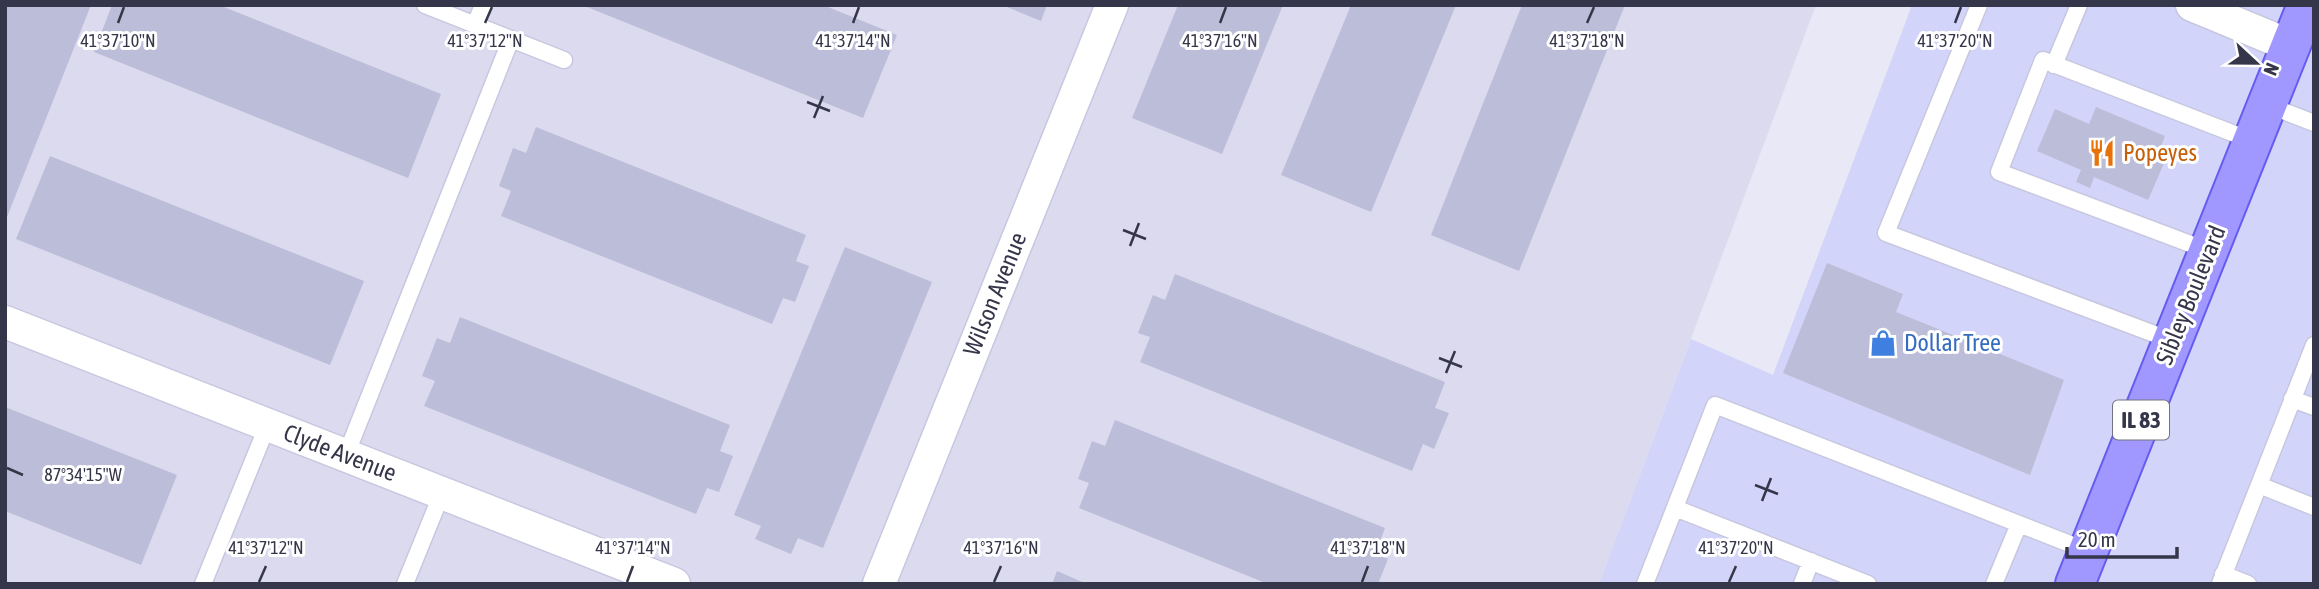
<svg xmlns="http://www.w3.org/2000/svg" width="2319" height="589" font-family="'Asap Condensed',sans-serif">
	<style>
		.residential { fill: #dbdaee }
		.commercial { fill: #d2d4f9 }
		.building { fill: #bcbdd8 }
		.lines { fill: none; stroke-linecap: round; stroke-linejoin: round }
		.lane-casing { stroke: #c7c7e0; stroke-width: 19 }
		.street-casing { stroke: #c7c7e0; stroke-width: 35 }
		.primary-casing { stroke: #655cf0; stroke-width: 42 }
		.lane { stroke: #fff; stroke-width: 16 }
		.street { stroke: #fff; stroke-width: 32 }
		.primary { stroke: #a098ff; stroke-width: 38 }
		.ticks { fill: none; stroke: #36364a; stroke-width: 2.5 }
		.labels { text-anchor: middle; stroke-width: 6; stroke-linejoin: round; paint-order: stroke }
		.shield { fill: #fff; stroke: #727280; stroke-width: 2 }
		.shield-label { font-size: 23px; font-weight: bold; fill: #36364a }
		.food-label { font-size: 24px; fill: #c56008; stroke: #fff; text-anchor: start }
		.street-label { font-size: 24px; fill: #36364a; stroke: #fff }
		.shop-label { font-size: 24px; fill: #366cbe; stroke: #fff; text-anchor: start }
		.ticks-label { font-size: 18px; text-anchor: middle; fill: #36364a; stroke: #fff; stroke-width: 6; stroke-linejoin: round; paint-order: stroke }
	</style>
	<rect width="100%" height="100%" fill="#e9e8f6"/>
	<path class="residential" d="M5 5H1816L1599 584H5Z"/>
	<path class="commercial" d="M1912 5H2314V584H1599L1691 339 1773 375Z"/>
	<path class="building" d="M5 5H91L5 222Z
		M112 5H219L441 94 408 178 94 52Z
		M582 5H823L897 35 863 118Z
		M1002 5H1047L1041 21Z
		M1178 5H1283L1222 154 1132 118Z
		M1351 5H1456L1371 212 1281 175Z
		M1522 5H1625L1519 271 1431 235Z
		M2096 107 2165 136 2159 151 2168 154 2148 200 2094 177 2090 188 2076 182 2081 170 2037 151 2055 109 2089 124Z
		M536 127 806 235 796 261 809 266 795 302 783 298 772 324 501 216 511 191 499 186 513 148 526 153Z
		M50 156 364 281 330 365 16 239Z
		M845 247 932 282 823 548 798 538 791 554 755 539 761 526 734 515Z
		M1827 263 1903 294 1896 312 2064 380 2030 475 1783 373Z
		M1175 274 1445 382 1435 408 1449 413 1434 449 1423 444 1412 471 1140 362 1150 337 1138 333 1153 295 1165 300Z
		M460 317 730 425 720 451 733 456 719 492 707 488 696 514 424 406 435 381 422 376 437 338 450 343Z
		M5 407 177 475 141 565 5 511Z
		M1115 420 1385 528 1375 554 1388 559 1378 584H1268L1079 508 1089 483 1078 479 1092 441 1105 446Z
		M1057 571 1087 584H1052Z"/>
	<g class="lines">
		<defs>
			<path id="lane" d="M425 5 564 60
				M1979 5 1886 233 2173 341
				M475 25 483 5
				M2054 65 2079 5
				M2268 105 2314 123
				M2209 251 1999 172 2043 60 2253 141
				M2292 399 2314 407
				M346 455 511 39
				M2259 485 2314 507
				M1675 508 1868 584
				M2223 574 2248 584
				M203 584 268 424
				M405 584 442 493
				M1645 584 1715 405 2088 551
				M1802 584 1811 561
				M1994 584 2019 524
				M2220 584 2314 345"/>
			<path id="street" d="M2192 5 2291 46
				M5 322 674 584
				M879 584 1112 5"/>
			<path id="primary" d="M2075 584 2307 5"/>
		</defs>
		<use href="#lane" class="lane-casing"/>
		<use href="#street" class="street-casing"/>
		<use href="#primary" class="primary-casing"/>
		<use href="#lane" class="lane"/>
		<use href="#street" class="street"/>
		<use href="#primary" class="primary"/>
	</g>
	<path class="ticks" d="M118 23 124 7M485 23 492 7M853 23 859 7M1220 23 1226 7M1587 23 1594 7M1955 23 1961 7M807 102 830 111M814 118 823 96M1123 230 1146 239M1130 246 1139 223M1439 358 1462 367M1446 373 1455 351M7 468 23 475M1755 485 1778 494M1762 501 1771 478M259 582 266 566M627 582 633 566M994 582 1001 566M1362 582 1368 566M1729 582 1736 566"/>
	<defs>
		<symbol id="restaurant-bare" viewBox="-9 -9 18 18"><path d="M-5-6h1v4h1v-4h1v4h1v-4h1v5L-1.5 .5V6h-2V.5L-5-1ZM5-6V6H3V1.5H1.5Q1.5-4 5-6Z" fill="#e8710a" stroke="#fff" stroke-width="2.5" paint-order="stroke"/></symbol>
		<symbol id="shop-bare" viewBox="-9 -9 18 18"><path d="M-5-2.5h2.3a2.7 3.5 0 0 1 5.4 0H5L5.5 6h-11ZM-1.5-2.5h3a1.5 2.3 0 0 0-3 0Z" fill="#3f7fe0" stroke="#fff" stroke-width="2.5" paint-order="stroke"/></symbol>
	</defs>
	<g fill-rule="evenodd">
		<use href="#restaurant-bare" x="2083" y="134" width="38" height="38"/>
		<use href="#shop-bare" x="1864" y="324" width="38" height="38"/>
	</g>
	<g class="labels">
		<rect class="shield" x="2113" y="400.5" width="56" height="39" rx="5"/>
		<g class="shield-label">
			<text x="2141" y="428">IL 83</text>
		</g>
		<g class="food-label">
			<text x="2123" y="161">Popeyes</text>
		</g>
		<g class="street-label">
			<text transform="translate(995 294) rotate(-68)" y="8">Wilson Avenue</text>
			<text transform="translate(2191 295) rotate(-68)" y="8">Sibley Boulevard</text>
			<text transform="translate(340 453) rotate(21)" y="8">Clyde Avenue</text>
		</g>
		<g class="shop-label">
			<text x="1904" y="351">Dollar Tree</text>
		</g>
	</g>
	<g class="ticks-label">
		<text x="485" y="47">41°37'12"N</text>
		<text x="853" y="47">41°37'14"N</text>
		<text x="1220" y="47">41°37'16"N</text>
		<text x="1587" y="47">41°37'18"N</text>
		<text x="1955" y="47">41°37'20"N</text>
		<text x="118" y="47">41°37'10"N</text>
		<text x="83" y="481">87°34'15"W</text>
		<text x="266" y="554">41°37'12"N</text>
		<text x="633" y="554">41°37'14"N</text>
		<text x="1001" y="554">41°37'16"N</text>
		<text x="1368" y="554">41°37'18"N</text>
		<text x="1736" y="554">41°37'20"N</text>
	</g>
	<rect width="2319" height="589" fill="none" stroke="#36364a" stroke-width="14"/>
	<g transform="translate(2256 63) rotate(112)" stroke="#ffffff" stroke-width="5" paint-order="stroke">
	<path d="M0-5L12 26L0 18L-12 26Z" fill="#36364a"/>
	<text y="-10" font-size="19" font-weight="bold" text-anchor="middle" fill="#36364a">N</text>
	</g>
	<path d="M2067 547v10h110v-10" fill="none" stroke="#36364a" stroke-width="3.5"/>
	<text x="2078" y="547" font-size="21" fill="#36364a" stroke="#ffffff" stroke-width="5" paint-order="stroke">20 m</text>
</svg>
